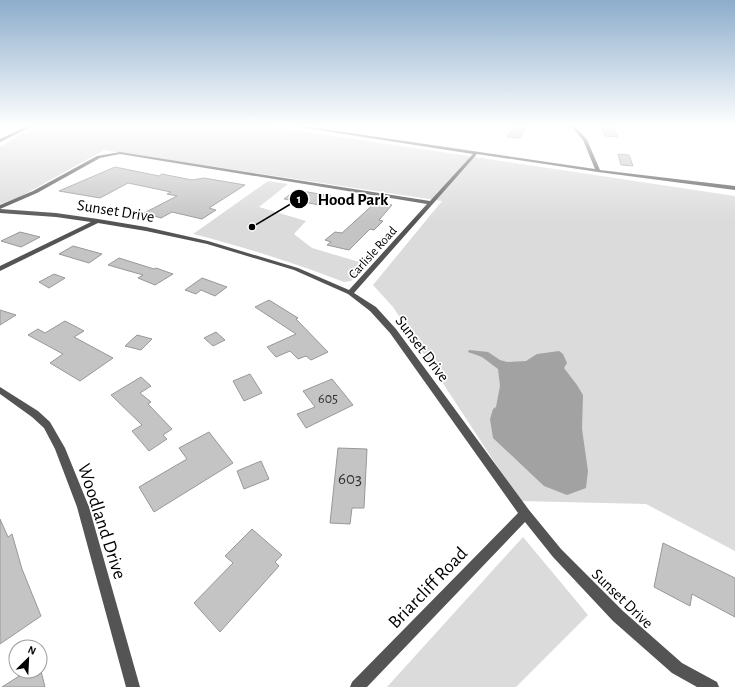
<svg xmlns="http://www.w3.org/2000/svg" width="735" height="687" font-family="'Alegreya Sans',sans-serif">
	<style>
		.green { fill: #dbdbdb }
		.water { fill: #a2a2a2 }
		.building { fill: #c4c4c4; stroke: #989898 }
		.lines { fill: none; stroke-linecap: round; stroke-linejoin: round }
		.street { fill: #545454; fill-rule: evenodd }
		.labels { text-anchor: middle; stroke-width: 3.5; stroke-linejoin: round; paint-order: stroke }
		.far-street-label { font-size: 13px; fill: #000; stroke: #fff }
		.number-label { font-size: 14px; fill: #313131 }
		.street-label { font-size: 16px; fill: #000; stroke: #fff }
		.near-number-label { font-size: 17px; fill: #313131 }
		.near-street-label { font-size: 19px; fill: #000; stroke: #fff }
		.leader { fill: none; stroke: #000; stroke-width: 1.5 }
		.callout-dot { fill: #000; stroke: #fff; stroke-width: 1.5 }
		.mark-label { font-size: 12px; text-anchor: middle; font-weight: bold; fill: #fff }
		.callout-label { font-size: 17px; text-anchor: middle; font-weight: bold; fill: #000; stroke: #fff; stroke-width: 3.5; stroke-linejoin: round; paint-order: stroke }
	</style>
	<rect width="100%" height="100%" fill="#fff"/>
	<path class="green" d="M37 125H260L735 196V551L646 504 520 501 393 307 373 285 442 201 104 150 18 198 0 204V147Z
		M268 181 288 184 259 207 306 221 294 234 312 248 366 264 351 281 344 282C294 263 245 247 193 234Z
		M523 537 588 615 516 687H387Z"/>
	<path class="water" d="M469 350 488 352 500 360 507 362 526 361 537 354 559 351 563 354 567 363 564 368 577 385 583 395 582 429 588 471 586 488 567 495 544 486 493 438 490 419 493 409 496 407 500 386 498 369 482 357 468 352Z"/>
	<path class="building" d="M515 125H527L520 138 507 137Z
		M600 125H612L618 137 605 136Z
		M618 154 629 155 633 166 621 165Z
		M115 167 159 176 162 174 192 180 204 178 245 185 209 208 216 210 202 219 172 212 161 218 144 213 177 196 167 194 171 192 128 183 100 198 59 191Z
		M296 190 331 196 320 205 284 199Z
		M376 202 392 205 379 220 383 221 374 230 370 229 349 250 327 245 331 242 325 240 335 232 342 233Z
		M20 232 40 237 21 247 1 241Z
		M73 246 102 254 89 263 59 254Z
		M119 258 154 269 156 268 173 274 155 285 138 278 143 275 108 265Z
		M54 274 65 278 49 288 39 282Z
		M202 278 227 287 215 296 201 290 196 294 185 290Z
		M269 300 298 318 296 319 328 352 311 360 306 356 298 359 290 351 276 357 267 347 296 334 255 307Z
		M0 310 16 315 0 325Z
		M65 321 84 331 74 337 113 358 80 381 50 363 63 354 28 335 38 329 45 333Z
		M216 332 225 340 213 346 204 338Z
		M137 335 152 339 141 350 125 346Z
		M250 374 262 393 244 401 233 381Z
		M141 377 151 386 140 393 151 402 148 404 172 429 163 435 167 439 149 451 132 431 142 425 111 395Z
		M332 379 353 405 306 428 297 414 315 407 303 391Z
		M209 432 233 463 154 512 139 487 187 459 179 448Z
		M338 448 367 449 364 508H352L350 524 330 523Z
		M261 461 269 479 244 489 237 471Z
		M0 519 8 537 12 534 22 569 41 616 0 644Z
		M252 529 282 555 275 562 279 566 220 632 194 603 233 563 225 556Z
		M663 543 735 578V617L692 594 690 606 654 587Z
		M27 671H41L45 687H2Z"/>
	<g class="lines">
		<path class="street" d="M30 125H35L0 142V139Z
			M286 125H296L595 169 583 140 570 125H574L587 140 600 170 735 186V190L598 172 477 154 354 293 376 307 396 329 529 510 561 549 623 611 682 663 717 682 719 687H697L672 673 613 621 553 557 525 522 367 687H350L352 682 518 513 390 333 370 311 348 294 294 270 207 244 146 231 98 223 0 271V266L91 222 56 217 0 213V209L56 213 98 219 146 227 208 241 298 268 349 290 427 204 120 154 100 158 37 193 0 209V205L33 191 97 156 120 152 430 201 473 154Z
			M0 387 38 411 50 422 65 448 89 507 140 687H126L77 507 55 449 44 428 32 417 0 394Z"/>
	</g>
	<linearGradient id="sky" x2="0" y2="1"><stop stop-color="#8cadcc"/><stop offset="0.57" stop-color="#fff"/><stop offset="1" stop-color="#fff" stop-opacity="0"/></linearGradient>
	<rect width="735" height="221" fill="url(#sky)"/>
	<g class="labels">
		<g class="far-street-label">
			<text transform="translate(372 252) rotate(-48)" y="5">Carlisle Road</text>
		</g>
		<g class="number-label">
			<text x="328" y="403">605</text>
		</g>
		<g class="street-label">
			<text transform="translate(116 210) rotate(9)" y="6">Sunset Drive</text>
			<text transform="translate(423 348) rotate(53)" y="6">Sunset Drive</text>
			<text transform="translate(623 598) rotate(44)" y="6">Sunset Drive</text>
		</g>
		<g class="near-number-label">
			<text x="350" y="484">603</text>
		</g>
		<g class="near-street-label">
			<text transform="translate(103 521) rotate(72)" y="7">Woodland Drive</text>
			<text transform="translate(427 587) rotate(-46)" y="7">Briarcliff Road</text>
		</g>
	</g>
	<path class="leader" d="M252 227L299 199"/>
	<g class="callout-dot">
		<circle cx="252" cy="227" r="4"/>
		<circle cx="299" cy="199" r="10"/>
	</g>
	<g class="mark-label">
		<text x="299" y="203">1</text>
	</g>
	<g class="callout-label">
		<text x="353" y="205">Hood Park</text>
	</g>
	<g transform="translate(28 659) rotate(24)"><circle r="19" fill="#ffffff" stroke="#999999"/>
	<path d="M0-3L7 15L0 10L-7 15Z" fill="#000000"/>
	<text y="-6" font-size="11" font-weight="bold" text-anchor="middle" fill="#000000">N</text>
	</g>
</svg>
